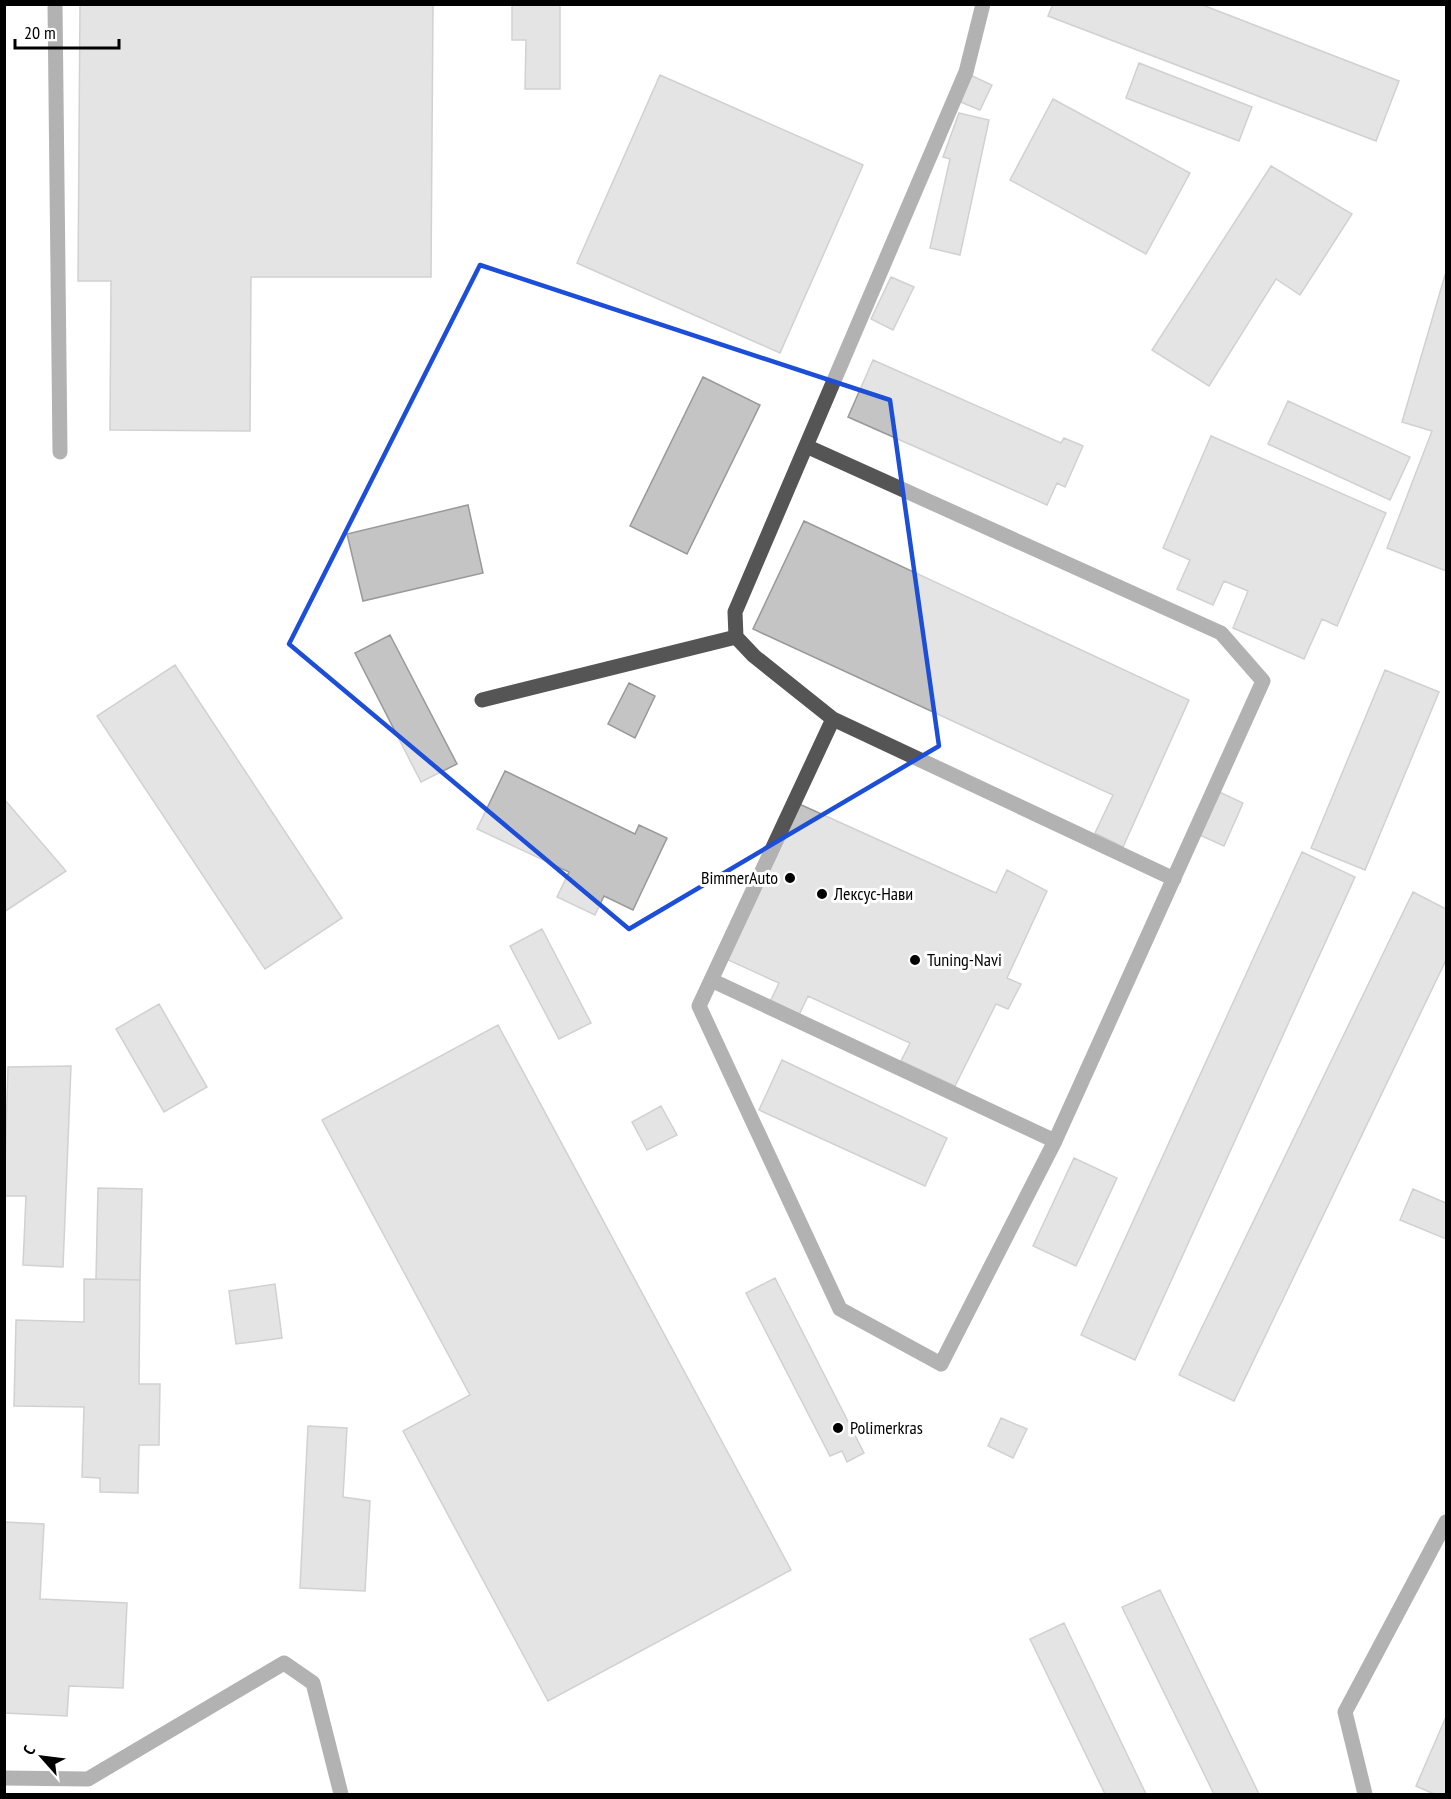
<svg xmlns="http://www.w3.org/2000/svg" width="1451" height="1799" font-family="'PT Sans Narrow',sans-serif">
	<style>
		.building { fill: #c4c4c4; stroke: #999; stroke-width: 1.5 }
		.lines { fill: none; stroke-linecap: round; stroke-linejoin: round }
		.minor { stroke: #555; stroke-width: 15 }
		.marked { fill: none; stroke: #1d4ed8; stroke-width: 4.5; stroke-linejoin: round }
		.poi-dot { fill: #000; stroke: #fff; stroke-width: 2 }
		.labels { text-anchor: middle; stroke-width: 6; stroke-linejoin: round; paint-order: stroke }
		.poi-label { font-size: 18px; fill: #000; stroke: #fff; text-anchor: start }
	</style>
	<rect width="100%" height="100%" fill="#fff"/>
	<path class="building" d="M80 4H433L431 277H251L250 431 110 430 111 281H78Z
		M512 4H560V89H525L526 40H512Z
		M1053 4H1200L1399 81 1376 141 1048 16Z
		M1139 63 1252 107 1239 141 1126 98Z
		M968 74 992 85 980 110 956 100Z
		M660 75 863 165 780 353 577 263Z
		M1053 99 1190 173 1146 254 1010 180Z
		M959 113 989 120 960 255 930 248 950 159 943 157Z
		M1271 166 1352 214 1300 295 1276 279 1209 386 1152 350Z
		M1445 275H1446V571L1387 548 1432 431 1402 422Z
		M891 277 914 287 893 330 871 319Z
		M873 360 1061 443 1064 438 1083 446 1065 487 1057 483 1047 505 848 417Z
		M703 377 760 405 687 554 630 526Z
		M1288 401 1410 457 1390 500 1268 444Z
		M1211 436 1386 513 1337 626 1322 619 1304 659 1233 628 1248 591 1224 581 1213 605 1177 589 1190 560 1163 548Z
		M468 505 483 573 363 601 347 534Z
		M804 521 1189 700 1123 847 1095 833 1113 795 753 629Z
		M390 635 457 764 421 782 355 653Z
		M175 665 342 918 265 969 97 716Z
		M1385 670 1439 692 1365 870 1311 848Z
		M629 683 655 696 635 738 608 724Z
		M505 771 635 834 639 825 667 838 633 910 604 896 595 915 557 897 569 872 477 829Z
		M1215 790 1243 803 1224 846 1195 833Z
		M4 799 66 871 4 912Z
		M797 803 996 893 1007 870 1047 891 1007 978 1021 984 1008 1009 996 1004 955 1086 901 1061 910 1043 808 996 799 1015 770 1002 779 983 726 959Z
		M1302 852 1355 877 1135 1360 1081 1335Z
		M1413 892 1446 909V960L1234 1401 1179 1375Z
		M542 929 591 1023 559 1039 510 946Z
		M159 1004 207 1087 164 1112 116 1029Z
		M498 1025 791 1570 548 1701 403 1431 470 1395 322 1120Z
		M782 1060 947 1138 925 1186 759 1110Z
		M71 1066 63 1267 23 1265 26 1196H4L8 1067Z
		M661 1106 677 1135 647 1150 632 1122Z
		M1074 1158 1117 1178 1076 1266 1033 1246Z
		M98 1188 142 1189 140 1280 96 1279Z
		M1413 1189 1446 1203V1239L1400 1220Z
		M775 1278 864 1453 847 1462 842 1451 830 1456 746 1293Z
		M84 1279 140 1280 139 1384H160L159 1445H139L138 1493 100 1492V1478L82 1477 84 1407 14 1406 16 1320 84 1322Z
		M275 1284 282 1338 236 1344 229 1291Z
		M1001 1418 1027 1429 1013 1458 988 1446Z
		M308 1426 347 1428 343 1497 370 1501 365 1591 300 1588Z
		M4 1522 44 1524 40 1599 127 1603 123 1688 69 1686 67 1716 4 1713Z
		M1160 1590 1259 1794H1214L1122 1607Z
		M1064 1623 1146 1794H1105L1030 1639Z
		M1446 1717V1794H1434L1416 1786Z"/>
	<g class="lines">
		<path class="minor" d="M55 4 60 452
			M983 4 966 72 735 612 736 637 754 656 833 719 1174 879
			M806 446 1221 633 1263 681 1055 1141 941 1364 840 1309 699 1006 833 719
			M482 700 736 637
			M711 980 1055 1141
			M4 1778 88 1779 284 1663 313 1683 341 1794
			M1365 1794 1345 1712 1446 1522"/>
	</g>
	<path d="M0 0H1451V1799H0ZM480 265 890 400 939 746 629 929 289 644Z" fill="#fff" fill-opacity=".55" fill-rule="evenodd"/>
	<path class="marked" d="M480 265 890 400 939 746 629 929 289 644Z"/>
	<g class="poi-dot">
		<circle cx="790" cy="878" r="6"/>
		<circle cx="822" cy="894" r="6"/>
		<circle cx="915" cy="960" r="6"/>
		<circle cx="838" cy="1428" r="6"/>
	</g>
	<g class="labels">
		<g class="poi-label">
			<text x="778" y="884" text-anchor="end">BimmerAuto</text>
			<text x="834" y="900">Лексус-Нави</text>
			<text x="927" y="966">Tuning-Navi</text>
			<text x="850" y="1434">Polimerkras</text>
		</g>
	</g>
	<rect width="1451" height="1799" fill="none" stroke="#000000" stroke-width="12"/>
	<g transform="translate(42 1757) rotate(298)" stroke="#ffffff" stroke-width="4.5" paint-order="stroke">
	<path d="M0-4.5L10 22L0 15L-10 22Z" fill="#000000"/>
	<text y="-9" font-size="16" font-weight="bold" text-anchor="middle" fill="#000000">С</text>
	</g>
	<path d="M15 39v9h104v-9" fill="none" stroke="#000000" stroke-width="3"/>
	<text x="24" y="39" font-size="18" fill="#000000" stroke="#ffffff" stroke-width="4.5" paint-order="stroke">20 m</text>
</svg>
